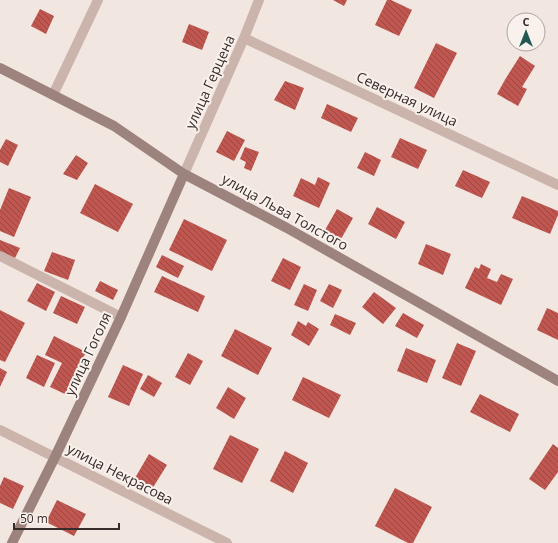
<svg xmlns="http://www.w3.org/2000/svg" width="558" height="543" font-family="'Open Sans',sans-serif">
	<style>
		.building { fill: url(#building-back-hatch) }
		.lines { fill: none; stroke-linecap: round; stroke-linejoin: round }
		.street { stroke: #cab4ac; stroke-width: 10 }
		.secondary { stroke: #9d837d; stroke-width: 10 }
		.labels { text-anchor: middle; stroke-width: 4; stroke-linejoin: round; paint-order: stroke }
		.street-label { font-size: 14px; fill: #382c2a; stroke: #f9f1ec }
	</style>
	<defs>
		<pattern id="building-back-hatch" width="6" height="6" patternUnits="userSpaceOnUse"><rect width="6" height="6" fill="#c05650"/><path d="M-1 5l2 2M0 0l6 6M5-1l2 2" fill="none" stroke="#9d4743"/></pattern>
	</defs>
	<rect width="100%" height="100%" fill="#f2e6e0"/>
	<path class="building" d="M333 0H347L344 6Z
		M387 0H391L412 10 399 36 375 25Z
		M40 9 54 16 46 34 31 26Z
		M189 24 209 32 202 50 182 42Z
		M436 43 457 53 434 98 414 88Z
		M520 56 535 66 522 87 527 89 518 106 497 94 506 78Z
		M285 81 304 88 295 110 274 100Z
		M327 104 358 118 351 132 321 118Z
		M227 131 245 140 234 161 216 152Z
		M400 138 427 150 418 169 391 157Z
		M6 139 18 145 8 166 0 162V150Z
		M245 147 259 152 251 171 244 168 246 162 240 159Z
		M365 152 381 160 374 176 357 168Z
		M76 155 88 163 77 180 63 174Z
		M463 170 490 182 482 198 455 186Z
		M318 177 330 183 319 208 293 196 301 178 315 185Z
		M95 184 133 204 118 232 80 213Z
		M9 188 31 197 14 237 0 231V210Z
		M522 196 558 211V215L550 234 512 218Z
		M377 207 405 222 396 239 368 224Z
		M337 209 353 218 341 239 325 230Z
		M184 219 227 240 212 271 169 250Z
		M0 240 20 248 15 258 0 252Z
		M426 244 451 254 443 275 418 264Z
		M52 252 75 260 68 280 44 271Z
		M162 255 184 266 178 278 156 267Z
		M283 258 301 267 290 290 271 281Z
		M481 264 491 269 487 278 497 282 501 274 513 279 501 305 465 288 475 267 479 269Z
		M162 276 205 296 198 312 154 292Z
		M100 281 118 290 113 300 95 291Z
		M37 283 55 292 46 311 27 301Z
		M304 284 317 290 308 311 294 305Z
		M329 284 342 290 333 308 320 301Z
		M374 292 396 308 383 324 362 307Z
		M61 296 85 307 77 324 53 313Z
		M547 308 558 313V340L537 330Z
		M0 310 25 323 5 362 0 360Z
		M403 313 424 325 417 338 395 326Z
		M335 314 356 323 350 335 330 325Z
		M298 321 306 326 308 322 319 329 309 346 291 335Z
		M235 329 272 348 258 375 221 356Z
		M54 336 86 352 65 394 50 387 62 363 45 355Z
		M457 343 476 351 461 386 442 378Z
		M406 348 436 360 427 383 397 371Z
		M188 353 203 361 190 385 175 377Z
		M37 355 55 363 44 387 26 378Z
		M123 365 143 374 129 406 108 397Z
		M0 368 7 372 0 387Z
		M148 375 162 383 154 397 140 389Z
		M303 377 341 395 329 418 292 400Z
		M228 387 246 398 234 419 216 408Z
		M480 394 519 414 510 432 470 412Z
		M230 435 259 449 242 483 213 469Z
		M553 444 558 448V472L545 490 529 479Z
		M285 451 308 463 293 493 270 481Z
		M149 454 167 465 152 489 135 478Z
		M4 477 24 486 13 509 0 503V486Z
		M395 488 432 507 413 543H408L375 526Z
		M57 500 86 514 74 536 46 522Z"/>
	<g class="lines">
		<path class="street" d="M244 38 558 185
			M53 95 98 0
			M184 174 244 38 259 0
			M0 256 121 317
			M0 430 227 543"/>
		<path class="secondary" d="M0 68 114 126 184 174 287 228 558 381
			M12 543 55 457 121 317 184 174"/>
	</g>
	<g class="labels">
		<g class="street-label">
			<text transform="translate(210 82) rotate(-66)" y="5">улица Герцена</text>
			<text transform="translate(407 99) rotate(25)" y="5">Северная улица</text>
			<text transform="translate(285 212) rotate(29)" y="5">улица Льва Толстого</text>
			<text transform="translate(88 354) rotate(-65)" y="5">улица Гоголя</text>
			<text transform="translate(120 474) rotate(27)" y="5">улица Некрасова</text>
		</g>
	</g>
	<g transform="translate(526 32)"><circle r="19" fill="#f9f1ec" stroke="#aca29e"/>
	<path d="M0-3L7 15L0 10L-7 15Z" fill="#225851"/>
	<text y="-6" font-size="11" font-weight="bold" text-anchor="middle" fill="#382c2a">С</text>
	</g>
	<path d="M14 523v6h105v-6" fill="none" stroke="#382c2a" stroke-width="2"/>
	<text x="20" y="523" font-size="12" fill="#382c2a" stroke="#f9f1ec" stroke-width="3" paint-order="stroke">50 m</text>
</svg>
